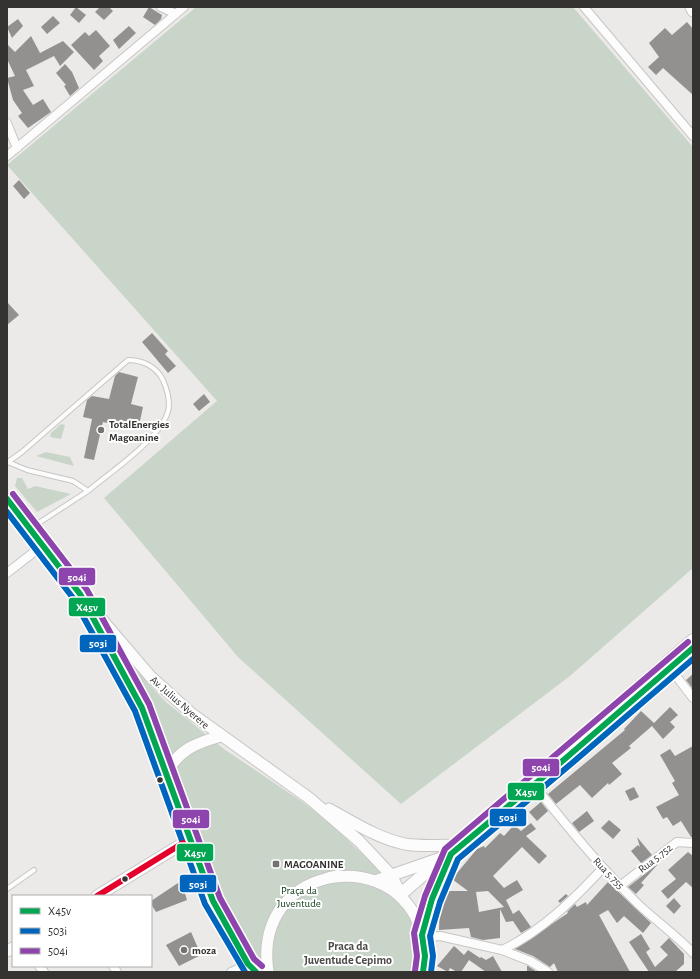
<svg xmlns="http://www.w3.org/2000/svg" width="700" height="979" font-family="'Alegreya Sans',sans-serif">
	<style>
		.green { fill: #cad5c9 }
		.building { fill: #929190; fill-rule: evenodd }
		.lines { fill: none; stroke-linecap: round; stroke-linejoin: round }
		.lane-casing { stroke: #c7c6c5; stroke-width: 6 }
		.street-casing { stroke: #c7c6c5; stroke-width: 10 }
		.secondary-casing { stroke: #c7c6c5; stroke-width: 13 }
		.primary-casing { stroke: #c7c6c5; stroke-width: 14 }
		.lane { stroke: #fcfcfc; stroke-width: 4 }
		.street { stroke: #fcfcfc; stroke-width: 8 }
		.secondary { stroke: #fcfcfc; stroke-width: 11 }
		.primary { stroke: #fcfcfc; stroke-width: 12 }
		.bus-1-casing { stroke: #fff; stroke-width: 9 }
		.bus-2-casing { stroke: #fff; stroke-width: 9 }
		.bus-3-casing { stroke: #fff; stroke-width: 9 }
		.bus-4-casing { stroke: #fff; stroke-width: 9 }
		.bus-1 { stroke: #00a651; stroke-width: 6 }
		.bus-2 { stroke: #0065bd; stroke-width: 6 }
		.bus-3 { stroke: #8e44ad; stroke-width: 6 }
		.bus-4 { stroke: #e4002b; stroke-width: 6 }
		.poi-dot { fill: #747372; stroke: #fff; stroke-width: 1.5 }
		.bus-dot { fill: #343332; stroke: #fff; stroke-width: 1.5 }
		.labels { text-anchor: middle; stroke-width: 4; stroke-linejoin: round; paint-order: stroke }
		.poi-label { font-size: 11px; font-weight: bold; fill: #343332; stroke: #fff; text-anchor: start }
		.street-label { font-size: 11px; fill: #343332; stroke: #fff }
		.park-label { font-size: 11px; fill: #0e3a16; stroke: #fff }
		.neighbourhood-label { font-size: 12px; font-weight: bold; fill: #4d4a48; stroke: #fff }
		.line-badge { stroke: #fff; stroke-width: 1.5 }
		.badge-label { font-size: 11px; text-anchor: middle; font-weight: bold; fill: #fff }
	</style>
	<rect width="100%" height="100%" fill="#eceae8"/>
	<path class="green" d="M196 7H573L693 147V568L570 676 401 804 238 657 104 498 217 401 7 165Z
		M61 424 65 425 61 439 50 437 51 433Z
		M46 452 70 457 74 466 36 456Z
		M17 478H22L28 489 35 486 71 494 37 512 15 486Z
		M80 594 147 682 166 702 224 749 304 803 334 827 382 873 418 923 423 972H256L238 947 178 790Z"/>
	<path class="building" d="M76 7 86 15 79 23 70 15Z
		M100 7H109L113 11 104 20 95 12Z
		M149 7 162 15 161 19 155 25 143 17Z
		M53 16 60 23 47 34 41 27Z
		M18 19 23 26 12 38 7 27Z
		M687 22 693 29V95L663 68 656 75 648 67 659 57 649 43 665 28 672 35Z
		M129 26 136 33 119 49 113 40Z
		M96 30 110 46 99 56 103 61 94 70 71 45 85 32 89 36Z
		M31 36 40 53 63 41 74 52 60 66 54 56 26 70 34 86 23 90 33 105 43 99 51 112 28 128 18 116 22 113 13 100 7 78 15 76 7 59V44L15 52Z
		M65 64 72 72 79 88 70 96 64 86 66 85 56 73Z
		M19 180 30 193 24 199 13 186Z
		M7 302 19 315 7 325Z
		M152 333 168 351 165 354 176 366 168 373 142 342Z
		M119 372 138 377 131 404 143 407 138 430 103 422 94 460 84 458 92 419 83 417 87 400 92 396 109 399 115 376Z
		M204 394 210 402 199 411 193 404Z
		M693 674V689L686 680Z
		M670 707 678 715 670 722 675 727 663 739 652 726 629 746 631 748 612 763 622 774 609 785 608 783 592 798 580 785 556 804 548 794 625 730 624 729 641 711 654 723Z
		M693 746V837H691L681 821 673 826 667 817 663 819 656 807 679 795 672 783 675 781 660 755 670 749 675 756Z
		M634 787 639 797 630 801 625 791Z
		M541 802 548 811 537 821 529 812Z
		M587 811 594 821 579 832 572 823Z
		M609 820 621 830 613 839 601 828Z
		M531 823 536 829 526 836 547 856 539 864 522 847 493 876 504 888 517 880 523 890 506 900 513 914 519 910 531 927 521 933 513 921 506 922 500 909V938L483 940 471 937 469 928 439 930 440 899 441 896H443V891H468L452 879 477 849 484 846 485 848 500 833 504 836 514 825 521 831ZM488 891 504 907 479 912 476 892Z
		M637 837 652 855 641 863 631 851 638 845 640 847Z
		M688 852 693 856V888L686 882 668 899 661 891 676 879 668 870Z
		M659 863 641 883 644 885 636 894 628 887Z
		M181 881 187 900 156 912 151 904V901Z
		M608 882 651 923 643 933 624 916 617 923 608 910 599 915 630 972H558L554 963 550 967 533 956 515 949 568 913 567 912 575 904 577 907 586 902 587 905Z
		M566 894 568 896 560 903 558 901Z
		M674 898 681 906 674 914 666 906Z
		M191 932 201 955 179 966 166 945Z
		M641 934 650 949 646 952 655 967 668 955 660 947 669 938 684 954V964L675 972H649L629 942Z
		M454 946 464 955 468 950 480 958 481 957 486 960 493 956 502 972H486L469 960 461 972H457L450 968 448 972 437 966Z
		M527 966H528L537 972H527Z"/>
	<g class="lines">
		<defs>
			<path id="lane" d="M7 463 8 462 22 452 128 360C142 360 156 366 163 380 167 389 169 397 169 406 167 435 109 473 88 491L73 481 27 470 8 462
				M31 528 88 491
				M326 875 338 872 343 873
				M7 889 34 870"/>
			<path id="street" d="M161 7 176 14
				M584 7 693 136
				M7 123 17 148
				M7 156 184 7
				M7 573 43 545
				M670 668 693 698
				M534 785C567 826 600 867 638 904 656 921 676 935 693 953
				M620 886 677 842 693 843
				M423 938 440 936 502 950 530 961 548 972
				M502 950C541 932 574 899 603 868
				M39 966 44 972
				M113 966 117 972
				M231 972 248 964"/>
			<path id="secondary" d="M691 7 693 11
				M7 499 80 594 150 676 192 714 309 798 359 841 391 875 405 902
				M90 613 142 708 213 901 238 947 248 964 256 972
				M166 775C177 750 196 743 221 736
				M329 809C353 822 377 838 405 844 423 847 442 845 460 845
				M375 881 441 858
				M97 896 190 839
				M422 935 432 899 451 854
				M7 951 13 948
				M268 972C250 847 440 842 423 972"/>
			<path id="primary" d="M401 894 693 640"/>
		</defs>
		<use href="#lane" class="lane-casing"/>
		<use href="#street" class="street-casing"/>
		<use href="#secondary" class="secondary-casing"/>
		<use href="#primary" class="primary-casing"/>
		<use href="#lane" class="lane"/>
		<use href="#street" class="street"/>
		<use href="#secondary" class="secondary"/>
		<use href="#primary" class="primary"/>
		<defs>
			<path id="bus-1" d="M7 499 80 594 142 708 213 901 248 964 256 972
				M423 972 425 956 422 935 432 899 451 854 566 758 693 648"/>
			<path id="bus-2" d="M7 512 73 598 135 711 205 904 245 972
				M431 972 433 956 430 936 440 902 458 859 571 764 693 659"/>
			<path id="bus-3" d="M13 494 87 590 149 704 220 898 254 959 262 966
				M415 971 417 956 414 933 425 896 445 849 688 642"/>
			<path id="bus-4" d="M97 896 183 843"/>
		</defs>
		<use href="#bus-1" class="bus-1-casing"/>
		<use href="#bus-2" class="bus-2-casing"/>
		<use href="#bus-3" class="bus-3-casing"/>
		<use href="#bus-4" class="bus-4-casing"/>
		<use href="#bus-1" class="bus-1"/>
		<use href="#bus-2" class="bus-2"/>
		<use href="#bus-3" class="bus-3"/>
		<use href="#bus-4" class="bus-4"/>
	</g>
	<g class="poi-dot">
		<circle cx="101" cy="430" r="4"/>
		<rect x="272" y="860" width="8" height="8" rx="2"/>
		<circle cx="184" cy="950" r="4"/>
	</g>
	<g class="bus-dot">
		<circle cx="160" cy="780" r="3.5"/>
		<circle cx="125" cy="879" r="3.5"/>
	</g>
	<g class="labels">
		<g class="poi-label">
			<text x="109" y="428">TotalEnergies<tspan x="109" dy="13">Magoanine</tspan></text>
			<text x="284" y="868">MAGOANINE</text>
			<text x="192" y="954">moza</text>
		</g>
		<g class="street-label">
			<text transform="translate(180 702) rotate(41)" y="4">Av. Julius Nyerere</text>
			<text transform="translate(655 858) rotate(-38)" y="4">Rua 5.752</text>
			<text transform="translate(609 873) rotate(46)" y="4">Rua 5.755</text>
		</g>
		<g class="park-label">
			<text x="299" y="894">Praça da<tspan x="299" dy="13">Juventude</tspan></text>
		</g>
		<g class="neighbourhood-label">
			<text x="348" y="950">Praca da<tspan x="348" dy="14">Juventude Cepimo</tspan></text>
		</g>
	</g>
	<g class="line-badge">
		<rect x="58" y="567" width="38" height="19" rx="4" fill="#8e44ad"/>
		<rect x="68" y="597" width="38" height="20" rx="4" fill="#00a651"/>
		<rect x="79" y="634" width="38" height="19" rx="4" fill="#0065bd"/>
		<rect x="522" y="758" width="38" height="19" rx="4" fill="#8e44ad"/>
		<rect x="507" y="782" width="38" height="19" rx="4" fill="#00a651"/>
		<rect x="489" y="808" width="38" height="19" rx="4" fill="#0065bd"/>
		<rect x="172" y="809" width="38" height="20" rx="4" fill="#8e44ad"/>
		<rect x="176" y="843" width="38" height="19" rx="4" fill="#00a651"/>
		<rect x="179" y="874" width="38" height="19" rx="4" fill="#0065bd"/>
	</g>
	<g class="badge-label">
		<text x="77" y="581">504i</text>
		<text x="87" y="611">X45v</text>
		<text x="98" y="647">503i</text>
		<text x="541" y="771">504i</text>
		<text x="526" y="796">X45v</text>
		<text x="508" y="821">503i</text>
		<text x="191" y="823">504i</text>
		<text x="195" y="857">X45v</text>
		<text x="198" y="888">503i</text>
	</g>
	<rect width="700" height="979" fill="none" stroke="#343332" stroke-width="16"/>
	<rect x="12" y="895" width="140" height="72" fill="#ffffff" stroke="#aeadad"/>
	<rect x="20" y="908" width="20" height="6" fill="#00a651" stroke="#aeadad"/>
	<text x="48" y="915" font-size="12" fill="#343332">X45v</text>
	<rect x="20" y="928" width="20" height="6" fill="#0065bd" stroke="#aeadad"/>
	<text x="48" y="935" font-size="12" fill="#343332">503i</text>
	<rect x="20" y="948" width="20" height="6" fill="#8e44ad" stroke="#aeadad"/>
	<text x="48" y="955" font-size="12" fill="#343332">504i</text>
</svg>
